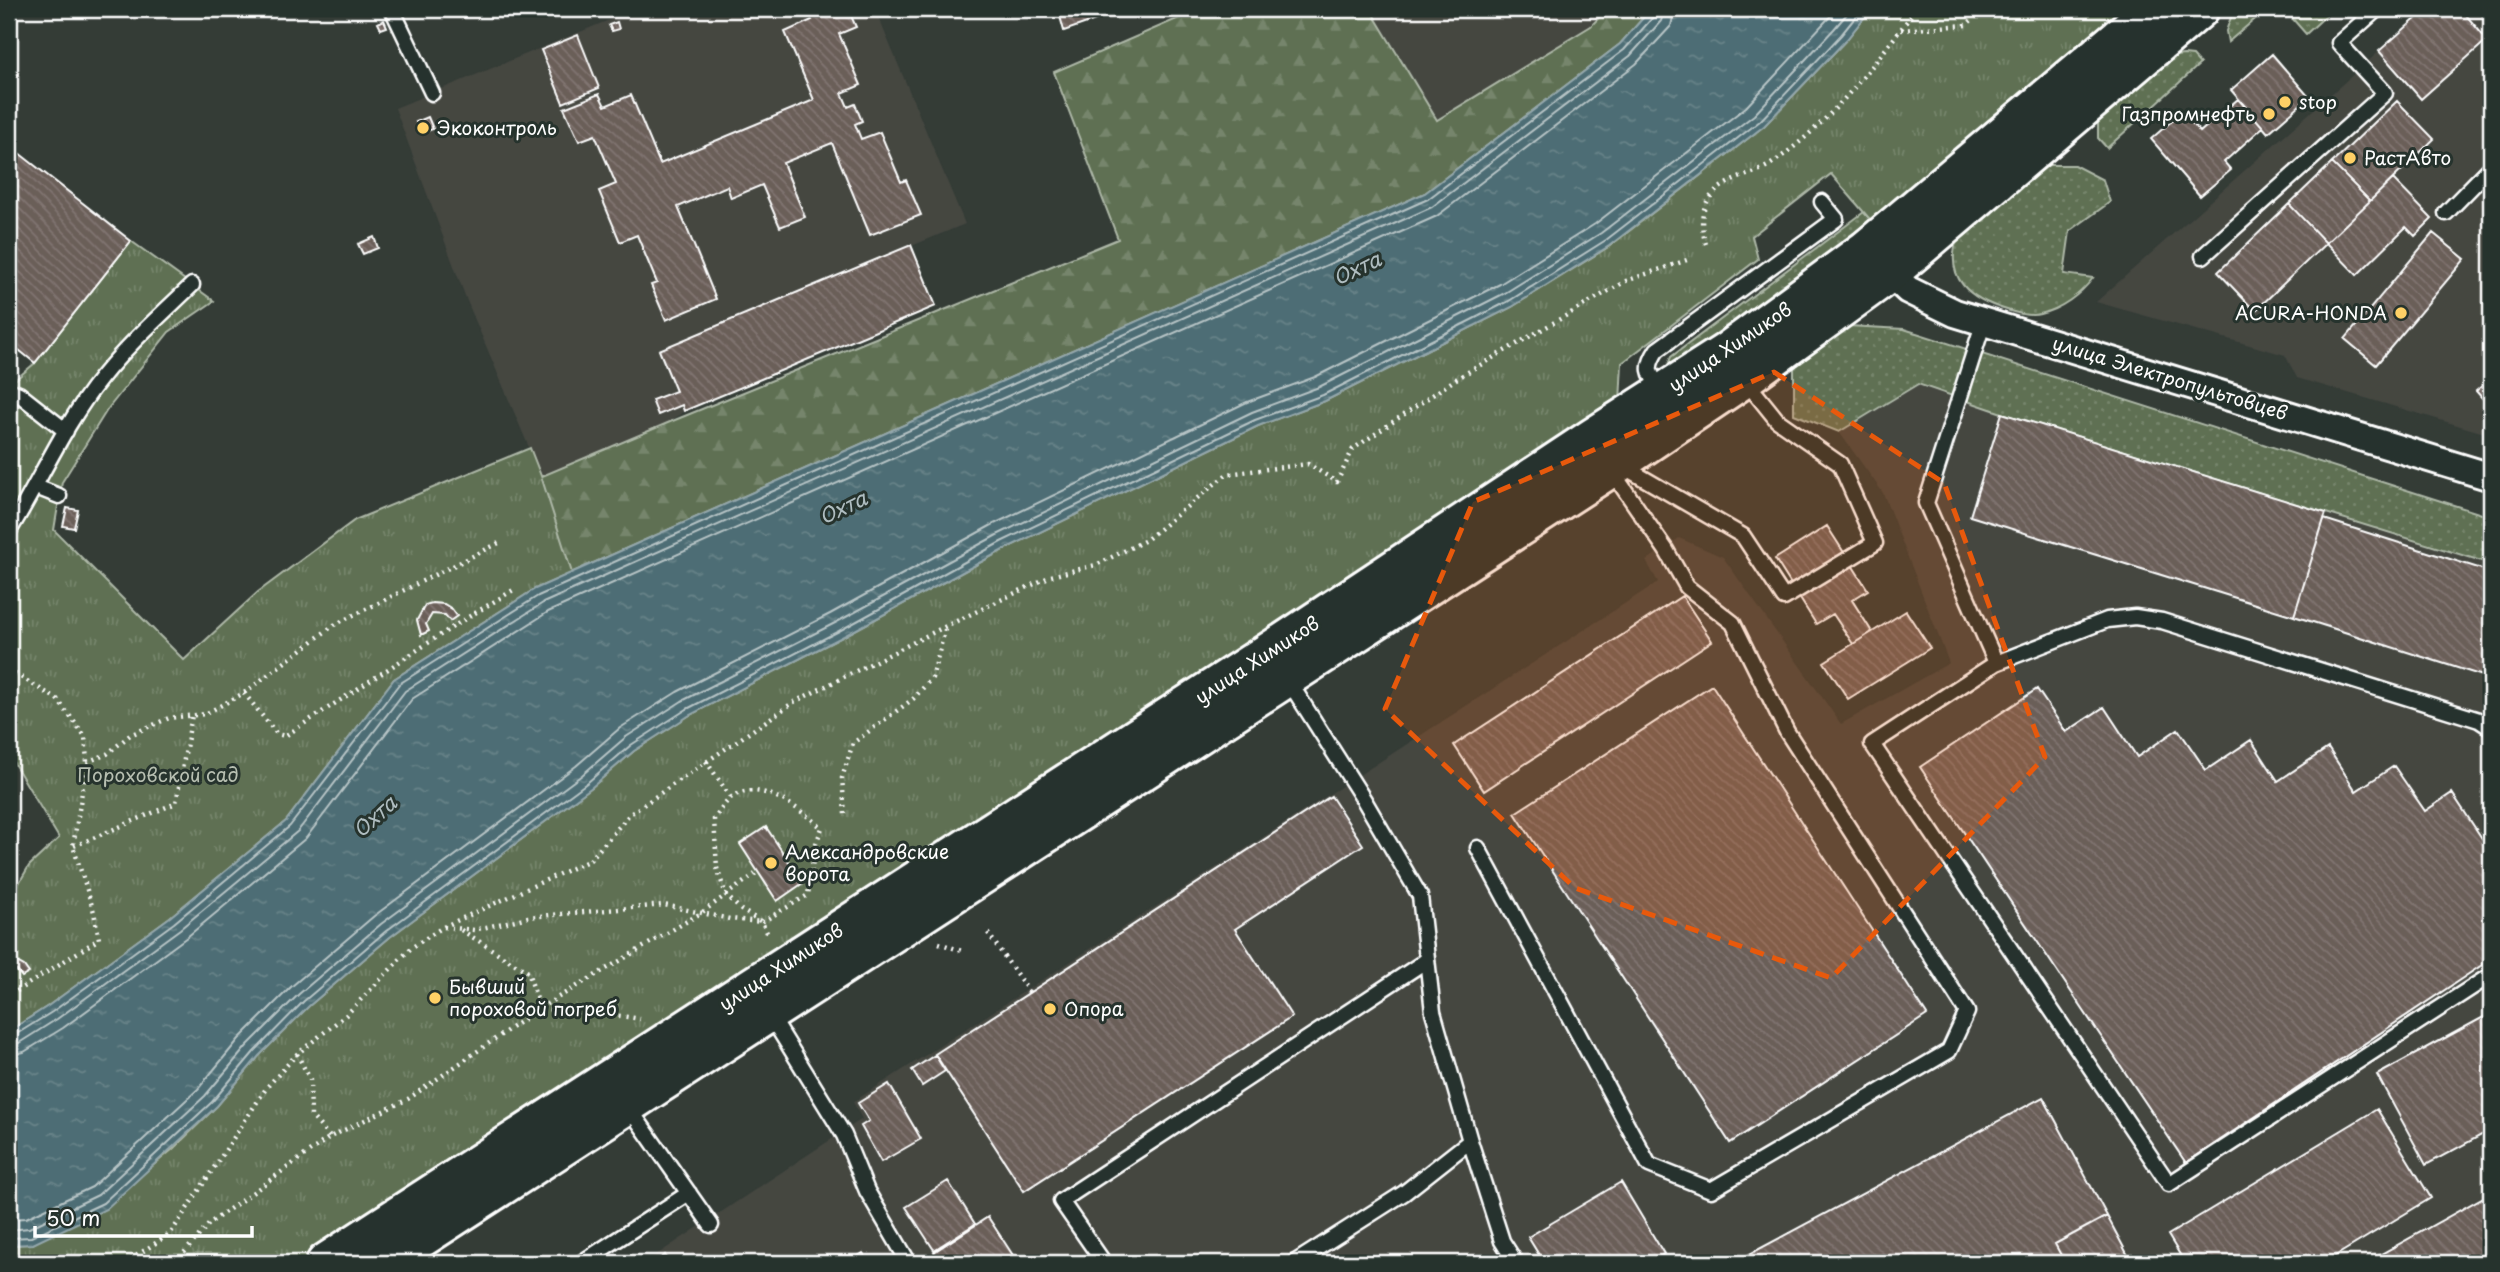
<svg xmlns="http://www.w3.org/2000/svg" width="2500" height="1272" font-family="'Playpen Sans',sans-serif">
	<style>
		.built { fill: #444640 }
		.grass { fill: url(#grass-dots); stroke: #aeb8a8; stroke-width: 2 }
		.forest { fill: url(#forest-firs); stroke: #aeb8a8; stroke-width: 2 }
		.park { fill: url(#park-tufts); stroke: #aeb8a8; stroke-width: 2 }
		.water { fill: url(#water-ripples); stroke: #94a7ac; stroke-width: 2 }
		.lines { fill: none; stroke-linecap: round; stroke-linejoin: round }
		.shore { stroke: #b8c5c7; stroke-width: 2 }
		.building { fill: url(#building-back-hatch); stroke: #fff; stroke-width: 2 }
		.lane-casing { stroke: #fff; stroke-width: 19 }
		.street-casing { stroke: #fff; stroke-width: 32 }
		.secondary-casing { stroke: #fff; stroke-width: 44 }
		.path { stroke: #fff; stroke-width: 4.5; stroke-dasharray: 2 5; stroke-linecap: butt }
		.lane { stroke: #26332d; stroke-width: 14 }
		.street { stroke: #26332d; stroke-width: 26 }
		.secondary { stroke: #26332d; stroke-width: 38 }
		.marked { fill: #e8590c; fill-opacity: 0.2; stroke: #e8590c; stroke-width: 5; stroke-dasharray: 14 9; stroke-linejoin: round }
		.poi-dot { fill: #ffd166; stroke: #26332d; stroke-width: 2.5 }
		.labels { text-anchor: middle; stroke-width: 6; stroke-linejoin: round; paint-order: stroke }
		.poi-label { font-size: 19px; fill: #fff; stroke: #26332d; text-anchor: start }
		.street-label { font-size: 19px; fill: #fff; stroke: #26332d }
		.park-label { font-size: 19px; fill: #b7bfb1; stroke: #26332d }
		.water-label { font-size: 21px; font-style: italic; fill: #afbdc0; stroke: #26332d }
	</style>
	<defs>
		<pattern id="grass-dots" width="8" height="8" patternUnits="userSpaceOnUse" patternTransform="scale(1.75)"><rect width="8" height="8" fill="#5e7052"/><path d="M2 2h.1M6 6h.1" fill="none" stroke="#76856c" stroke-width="1.8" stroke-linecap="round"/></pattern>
		<pattern id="forest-firs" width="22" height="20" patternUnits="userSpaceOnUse" patternTransform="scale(1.75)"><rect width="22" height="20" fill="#5e7052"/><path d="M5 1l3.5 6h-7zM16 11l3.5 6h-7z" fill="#76856c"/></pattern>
		<pattern id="park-tufts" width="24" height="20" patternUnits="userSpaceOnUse" patternTransform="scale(1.75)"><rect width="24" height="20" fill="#5e7052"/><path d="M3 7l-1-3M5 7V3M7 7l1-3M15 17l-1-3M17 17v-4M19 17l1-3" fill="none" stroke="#76856c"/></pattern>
		<pattern id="water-ripples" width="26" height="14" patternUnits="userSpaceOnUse" patternTransform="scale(1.75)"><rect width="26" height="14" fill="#4d6d74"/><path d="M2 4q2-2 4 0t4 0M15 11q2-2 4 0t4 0" fill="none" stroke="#688389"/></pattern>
		<pattern id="building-back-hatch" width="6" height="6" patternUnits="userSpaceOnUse" patternTransform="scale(1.75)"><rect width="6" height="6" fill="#6b5e59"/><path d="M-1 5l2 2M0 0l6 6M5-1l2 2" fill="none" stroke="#817672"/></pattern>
	</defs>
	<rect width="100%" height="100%" fill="#343c36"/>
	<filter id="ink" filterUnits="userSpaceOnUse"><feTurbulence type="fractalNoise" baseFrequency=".0143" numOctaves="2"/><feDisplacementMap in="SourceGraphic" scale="14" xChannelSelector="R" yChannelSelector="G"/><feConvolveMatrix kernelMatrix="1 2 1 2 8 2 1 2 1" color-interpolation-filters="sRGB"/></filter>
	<g filter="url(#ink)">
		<path class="built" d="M636 9H875L965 224 659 350 684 411 670 422 541 476 467 301 395 108Z
			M1370 9H1607L1591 26 1437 120Z
			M2427 9H2491V435L2297 378 2285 355 2096 302Z
			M1918 384 2002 413 2491 564V1263H644L862 1119 853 1102 1658 582 1646 561 1679 538 1723 557 1841 724 1949 663 1883 493 1839 432Z"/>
		<path class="grass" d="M2234 9H2267L2228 42 2226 31Z
			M2284 9H2333L2306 34Z
			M2184 55 2193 56 2200 64 2107 148 2098 138V122L2175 56Z
			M2049 165H2074L2103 180 2110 202 2070 231 2064 274 2093 278C2080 295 2061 309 2040 314 2030 317 2016 313 2007 310 1970 299 1943 279 1958 236L2032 172Z
			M1864 212 1874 224 1668 377 1666 370 1671 357Z
			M1848 326 1904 329 2491 517V564L2002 413 1918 384 1839 432 1794 414V367Z"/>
		<path class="forest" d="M1200 9H1370L1437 120 1591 26 1607 9H1651L1620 44 1425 193 535 589 394 679 379 545 670 422 1118 239 1054 72Z"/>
		<path class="park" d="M1871 9H2126L1874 224 1831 174 1752 236 1758 259 1622 363 1620 402 301 1263H9V1245L33 1244 144 1173 173 1149 217 1106 259 1056 309 1006 390 937 592 787 634 751 690 715 842 637 1005 549 1258 426 1325 401 1512 307 1610 246 1764 126 1847 39Z
			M131 241 214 301 169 332 107 410 62 482 54 530 184 660 258 592 355 520 530 448 541 476 572 573 535 589 394 679 286 821 170 917 48 1006 9 1031V900L29 866 59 838 9 755V385L35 363Z"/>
		<path class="water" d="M1651 9H1871L1847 39 1764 126 1609 246 1512 307 1325 401 1258 426 1005 549 842 637 690 715 634 751 592 787 390 937 309 1006 259 1056 217 1106 106 1209 33 1244 9 1245V1031L48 1006 170 917 286 821 394 679 535 589 1425 193 1620 44Z"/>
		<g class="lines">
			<path class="shore" d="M9 1036 15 1035 52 1012 174 923 290 826 399 684 538 596 1428 199 1624 50 1654 16 1656 9
				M9 1045 19 1043 57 1019 180 929 298 831 405 691 543 603 1432 207 1630 56 1661 21 1665 9
				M9 1055 24 1052 63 1028 187 937 306 838 412 699 548 612 1437 216 1636 64 1671 26 1675 9
				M9 1219 26 1218 92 1187 198 1089 239 1039 292 986 374 916 576 766 620 728 677 692 830 614 992 525 1247 402 1315 377 1500 284 1595 224 1746 107 1837 9
				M9 1230 29 1228 98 1195 205 1096 247 1046 299 994 381 924 582 775 626 737 682 701 835 623 997 535 1252 412 1319 387 1505 293 1601 233 1754 115 1834 29 1851 9
				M9 1238 31 1237 103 1203 212 1102 254 1052 304 1001 386 931 588 782 631 745 687 709 839 631 1001 542 1255 420 1323 395 1509 301 1606 240 1760 121 1841 35 1862 9"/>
		</g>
		<path class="building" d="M807 9H848L856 27 839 34 861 85 842 93 848 107 855 104 862 121 855 124 861 139 880 132 901 182 906 180 921 215 870 235 832 143 783 163 805 217 780 227 762 185 731 198 727 186 678 207 716 299 666 320 651 285 657 283 637 235 620 242 599 191 616 184 595 135 579 141 564 108 599 94 605 106 631 95 660 164 814 100 785 32 812 20Z
			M1058 9H1127L1064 31Z
			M2427 9H2461L2487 40 2421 99 2379 51Z
			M384 20 387 27 381 29 378 23Z
			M617 22 619 29 612 31 609 25Z
			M578 35 599 88 563 103 541 50Z
			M2272 54 2309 97 2268 133 2231 90Z
			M2238 99 2263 127 2224 162 2231 170 2200 196 2151 139 2182 112 2200 132Z
			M2397 101 2434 139 2370 201 2332 163Z
			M428 117 433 129 421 133 416 122Z
			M10 146 131 241 35 363 9 342Z
			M2332 163 2370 201 2326 243 2289 204Z
			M2393 179 2432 219 2415 236 2406 227 2357 275 2326 243Z
			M2289 204 2326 243 2255 311 2218 272Z
			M2433 233 2465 259 2376 365 2345 339Z
			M374 237 378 248 363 254 358 244Z
			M911 245 936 306 684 411 682 405 658 415 652 400 676 391 659 350Z
			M2491 378V408L2476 391Z
			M2002 413 2326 513 2294 616 1970 516Z
			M67 508 78 510 74 528 63 526Z
			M2324 519 2491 572V672L2489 678 2294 616Z
			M1827 526 1868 590 1852 600 1872 632 1853 644 1833 614 1816 624 1775 559Z
			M1682 596 1712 641 1484 791 1454 745Z
			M432 603 444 604 452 609 457 616 450 621 445 615 432 614 426 624 429 631 421 635 417 620 425 605Z
			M1906 611 1930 648 1848 699 1824 662Z
			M1712 685 1927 1015 1730 1143 1515 813Z
			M2037 689 2066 732 2104 707 2137 757 2178 729 2206 770 2251 740 2278 781 2328 748 2356 791 2394 766 2425 811 2452 793 2491 852V959L2186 1163 1920 767Z
			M1331 796 1363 845 1235 929 1292 1017 1024 1191 935 1054Z
			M766 827 803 883 777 901 740 844Z
			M9 960 15 961 24 966 29 973 22 977 17 971 9 969Z
			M2491 1013V1130L2426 1165 2377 1075Z
			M935 1055 945 1071 922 1086 912 1070Z
			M889 1084 921 1139 881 1162 861 1126 869 1121 858 1103Z
			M2043 1097 2107 1216 2055 1244 2065 1263H1733Z
			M2377 1109 2431 1198 2332 1258 2335 1263H2185L2168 1235Z
			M948 1181 975 1224 934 1250 906 1207Z
			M1621 1182 1664 1254 1648 1263H1544L1528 1237Z
			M2491 1193V1263H2379L2376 1257Z
			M2107 1216 2132 1263H2065L2055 1244Z
			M988 1217 1018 1263H942L934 1252Z
			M863 1253 870 1263H847Z
			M665 1255 671 1263H653Z"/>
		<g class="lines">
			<defs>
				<path id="lane" d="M392 9 432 93
					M2488 9 2491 12
					M2446 213 2491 167
					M2203 256 2385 93 2339 43 2377 9
					M1984 321 1926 503 1996 663
					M9 390 19 394 66 431
					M1663 392C1650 374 1644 370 1657 350L1836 219 1822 202
					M1619 464 1743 536 1784 598 1875 543 1840 464 1777 420 1744 379
					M36 487 59 496
					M9 531C40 481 64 424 101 378 128 344 161 315 192 285
					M1288 680 1364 800 1420 896 1433 1012 1470 1141 1502 1241 1516 1263
					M2491 728 2479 720 2162 621 2135 617 2107 620 1996 663 1872 744 2169 1184 2491 975
					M1478 848 1649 1165 1711 1190 1949 1051 1967 1012 1787 732 1733 623 1687 587 1666 550 1611 470
					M770 1015 844 1135 867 1191 909 1263
					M627 1105 711 1225
					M581 1263 689 1193
					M1104 1263 1061 1201 1427 960
					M1294 1263 1404 1193 1470 1141"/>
				<path id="street" d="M1879 263 1908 290 1955 313 2491 477"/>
				<path id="secondary" d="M326 1263 1271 651 1594 437 1727 352 1866 250 2153 9
					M382 1263 1610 468 1744 378 1889 273 2199 9"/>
			</defs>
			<use href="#lane" class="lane-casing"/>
			<use href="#street" class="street-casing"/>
			<use href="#secondary" class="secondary-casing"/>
			<path class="path" d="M1901 30 1966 25 1985 9
				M1706 244C1700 227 1700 207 1713 194 1730 176 1755 176 1774 162 1832 121 1874 65 1916 9
				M9 670 57 699 85 736 87 762 73 846 94 912 99 939 9 996
				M244 693 277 734 285 736 465 619 515 589
				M706 761 731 798
				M87 762 107 754 130 735 169 718 205 714 244 693 334 625 499 543
				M845 814 842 778 853 743 913 699 932 678 946 626
				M74 846 176 803 192 715
				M444 927 474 930 528 917 664 905 730 919 762 922 808 895 815 846 822 828C800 810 762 778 732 797 725 802 719 813 714 819L717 868 726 895 741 910 762 922 769 937
				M461 930 528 972 540 1008C573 1013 608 1013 640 1019
				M988 933 1029 992
				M939 943 962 951
				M297 1054 310 1079 311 1116 330 1137
				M19 1263 20 1262
				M125 1263 171 1233 267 1087 297 1054 346 1015 411 948 443 927 590 860 630 814 794 702 946 626 1051 576 1096 565 1146 540 1227 474 1308 464 1337 482 1353 449 1456 379 1626 281 1687 260
				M175 1263 210 1223 330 1137 408 1099 540 1008 701 913 758 872"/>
			<use href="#lane" class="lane"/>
			<use href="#street" class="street"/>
			<use href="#secondary" class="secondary"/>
		</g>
	</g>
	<path class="marked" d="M1774 372 1944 483 2045 757 1831 978 1575 888 1385 709 1473 502Z"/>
	<g class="poi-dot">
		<circle cx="2285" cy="102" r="7"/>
		<circle cx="2269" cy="114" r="7"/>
		<circle cx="423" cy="128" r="7"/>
		<circle cx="2350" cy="158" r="7"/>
		<circle cx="2401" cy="313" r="7"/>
		<circle cx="771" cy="863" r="7"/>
		<circle cx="435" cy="998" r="7"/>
		<circle cx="1050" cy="1009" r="7"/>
	</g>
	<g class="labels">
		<g class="poi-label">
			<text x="2299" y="109">stop</text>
			<text x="2255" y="121" text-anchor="end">Газпромнефть</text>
			<text x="437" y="135">Экоконтроль</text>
			<text x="2364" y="165">РастАвто</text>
			<text x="2387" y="320" text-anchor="end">ACURA-HONDA</text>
			<text x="785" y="859">Александровские<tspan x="785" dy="22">ворота</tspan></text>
			<text x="449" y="994">Бывший<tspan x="449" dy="22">пороховой погреб</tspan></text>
			<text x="1064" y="1016">Опора</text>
		</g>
		<g class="street-label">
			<text transform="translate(1730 347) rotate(-34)" y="7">улица Химиков</text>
			<text transform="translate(2170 378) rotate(17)" y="7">улица Электропультовцев</text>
			<text transform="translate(1257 660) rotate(-33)" y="7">улица Химиков</text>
			<text transform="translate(781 967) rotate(-33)" y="7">улица Химиков</text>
		</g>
		<g class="park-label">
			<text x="158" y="782">Пороховской сад</text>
		</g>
		<g class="water-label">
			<text transform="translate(1357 269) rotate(-25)" y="7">Охта</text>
			<text transform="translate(843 508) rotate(-25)" y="7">Охта</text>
			<text transform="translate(375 817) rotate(-42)" y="7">Охта</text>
		</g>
	</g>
	<rect width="2500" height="1272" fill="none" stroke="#26332d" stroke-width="35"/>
	<rect x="18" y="18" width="2465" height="1237" fill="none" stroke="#fff" stroke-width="2.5" filter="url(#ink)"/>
	<path d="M35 1226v10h217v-10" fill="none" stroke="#ffffff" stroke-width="3.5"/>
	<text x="46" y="1226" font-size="21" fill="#ffffff" stroke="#26332d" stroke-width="5" paint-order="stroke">50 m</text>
</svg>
